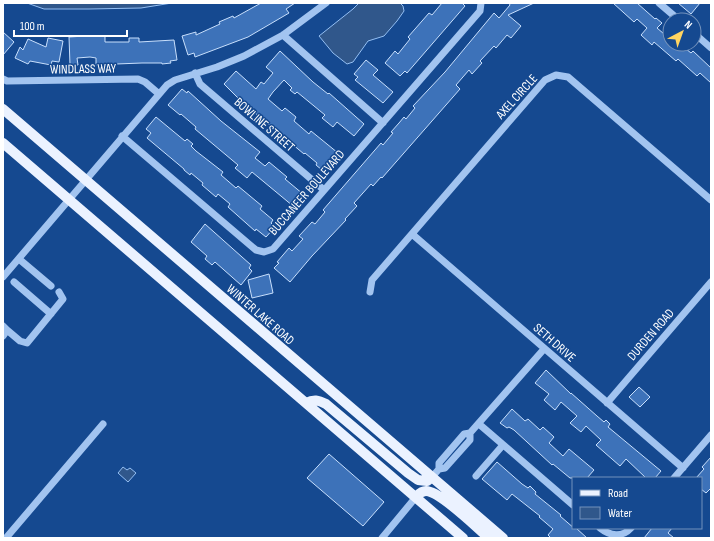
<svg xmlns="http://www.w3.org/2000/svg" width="714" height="541" font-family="'Sofia Sans Condensed',sans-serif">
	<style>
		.water { fill: #30578b; stroke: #94bff3 }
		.building { fill: #3d72b9; stroke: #c8dffc }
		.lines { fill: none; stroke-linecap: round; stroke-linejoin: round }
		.minor { stroke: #a2c4f0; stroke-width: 7 }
		.major { stroke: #ebf2ff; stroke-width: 10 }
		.labels { text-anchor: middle; stroke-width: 3; stroke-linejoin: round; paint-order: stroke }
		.street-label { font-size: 13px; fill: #fff; stroke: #154990 }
	</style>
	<rect width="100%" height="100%" fill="#154990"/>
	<path class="water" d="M27 3H172L141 8 89 9H44Z
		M359 3H400L403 6 404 11 397 21 384 36 368 41 353 62 347 64 333 53 319 36 353 9Z
		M123 467 127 470 130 468 136 473 128 482 118 473Z"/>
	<path class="building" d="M261 3H295L286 9 289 13 248 37 195 57 194 53 188 55 182 36 196 32V35L220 24 219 22 233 16 234 18Z
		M442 3H462L465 6 407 73 405 71 400 76 385 63 395 51 398 54 410 39 408 37 429 13 432 15Z
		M509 3H534L508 15 521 26 511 38 507 35 496 48 494 46 480 61 482 63 472 74 469 70 456 85 460 89 382 178 381 177 373 186 371 184 354 203 357 206 345 219 346 220 312 256 290 282 274 268 279 263 277 262 289 248 292 251 303 239 299 236 312 222 315 224 325 212 323 210 381 143 383 145 393 133 391 132 399 123 404 117 406 119 415 108 413 106 445 72 494 13 499 18 510 5Z
		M613 3H637L655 19 656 18 662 23 657 28 670 39V44H680L691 53 693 51 711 68V83L700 73 697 76 678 59 676 61 654 42 652 45 641 35 647 28 637 19 634 22Z
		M678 3H700L691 14Z
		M3 32 14 42 3 55Z
		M85 36H105V42H129V38H139V42L174 40 177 60 170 61 171 63 162 64V63H142L116 64V65H96V58L90 57 77 58 78 65H70L69 37Z
		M48 38 63 41 59 62 52 61 51 65 30 61 28 64 15 58 20 47 23 50 28 39 46 47Z
		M280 51 313 82 328 94 329 93 364 124 354 136 337 122 333 127 322 118 325 115 297 92 295 94 290 90 292 88 284 80 273 92 268 99 282 111 285 108 296 117 294 121 309 134 311 131 338 153 322 170 316 165 317 163 305 153 304 154 243 103 224 84 236 71 256 89 261 82 264 84 273 73 266 67Z
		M366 60 378 70 373 75 393 92 383 103 355 80 358 77 354 74Z
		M182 89 187 93 188 91 221 121 260 152 255 158 265 166 269 162 287 177 285 179 303 194 293 206 252 172 247 178 235 168 238 165 195 129 196 127 181 114 180 115 168 105Z
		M156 117 185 141 187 139 193 144 191 146 196 151 223 172 221 175 236 188 238 186 262 206 260 209 273 220 271 223 275 227 266 237 256 229 255 231 228 207 230 204 218 194 216 197 202 185 203 183 191 173 190 175 184 170V169L147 138 151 133 146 129Z
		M205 224 251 265 249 268 252 271 241 285 215 262 212 265 205 259 207 256 191 242Z
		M269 274 273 293 252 298 248 280Z
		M546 370 571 394V393L597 416 604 422 606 420 610 424 608 427 661 471 655 478H646L626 459 620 466 596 445 601 440 586 426 581 432 570 423 577 416 561 402 555 410 544 400 549 394 535 383Z
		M639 387 650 397 640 407 629 397Z
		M512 409 525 421 528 419 540 430 543 427 554 437 549 443 563 456 569 449 594 470 587 478H570L553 464 552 465 514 430 509 427 507 428 500 423Z
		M329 454 384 502 363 526 307 478Z
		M711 457V488L706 493 701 489V478H696L704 469 702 467Z
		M497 462 522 484 528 488 530 486 536 492 535 494 561 515 560 516 575 529 576 528 587 538H551L548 535 553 529 539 517 540 516 512 494 507 500 482 479Z
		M652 528H672L668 533 674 538H644Z"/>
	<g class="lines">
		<path class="minor" d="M659 3 679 20
			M694 33 711 48
			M283 35 383 123
			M195 73 200 84 324 190
			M3 79 7 81 138 79 145 82 159 94
			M122 136 256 250 264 252 273 249 480 11 481 3
			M412 234 683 468
			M19 259 51 286
			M3 277 167 85 175 80 217 67 244 56 283 35 326 3
			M14 282 51 314
			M370 292 372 280 545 80 556 75 568 77 711 200
			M3 326 7 330 3 336
			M7 330 20 341 27 343 63 299 59 292
			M607 403 711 282
			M479 424 573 505
			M439 469 445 468 470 440V433L544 349
			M476 476 503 445
			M432 477 439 469V463L464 434 470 433
			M674 478 711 435
			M600 528C610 536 622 538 631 528
			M6 538 103 424
			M382 538 416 497"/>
		<path class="major" d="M3 109 503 538
			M3 143 463 538
			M306 403C314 399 318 400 326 404L408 473 418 480 427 481 432 477
			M416 497C419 494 421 491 426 491 440 491 477 528 489 538"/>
	</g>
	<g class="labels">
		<g class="street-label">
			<text transform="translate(83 68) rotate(-1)" y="5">WINDLASS WAY</text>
			<text transform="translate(516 96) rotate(-48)" y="5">AXEL CIRCLE</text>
			<text transform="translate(265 124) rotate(41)" y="5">BOWLINE STREET</text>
			<text transform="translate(306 192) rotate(-49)" y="5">BUCCANEER BOULEVARD</text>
			<text transform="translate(261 314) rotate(41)" y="5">WINTER LAKE ROAD</text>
			<text transform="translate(650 334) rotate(-49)" y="5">DURDEN ROAD</text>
			<text transform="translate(555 342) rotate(41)" y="5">SETH DRIVE</text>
		</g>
	</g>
	<rect width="714" height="541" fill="none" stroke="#ffffff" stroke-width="8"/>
	<rect x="572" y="477" width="130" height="52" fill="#154990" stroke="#7392bc"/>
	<rect x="580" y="490" width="20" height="6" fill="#ebf2ff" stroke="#7392bc"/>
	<text x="608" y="497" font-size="12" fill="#ffffff">Road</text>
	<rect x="580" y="507" width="20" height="12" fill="#30578b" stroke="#7392bc"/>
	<text x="608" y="517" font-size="12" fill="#ffffff">Water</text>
	<g transform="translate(682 32) rotate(41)"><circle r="19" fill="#154990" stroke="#7392bc"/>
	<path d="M0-3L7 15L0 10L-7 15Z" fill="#ffd461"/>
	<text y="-6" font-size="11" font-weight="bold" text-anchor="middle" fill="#ffffff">N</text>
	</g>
	<path d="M14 30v6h113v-6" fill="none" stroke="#ffffff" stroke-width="2"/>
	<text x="20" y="30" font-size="12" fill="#ffffff" stroke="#154990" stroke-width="3" paint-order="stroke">100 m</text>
</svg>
